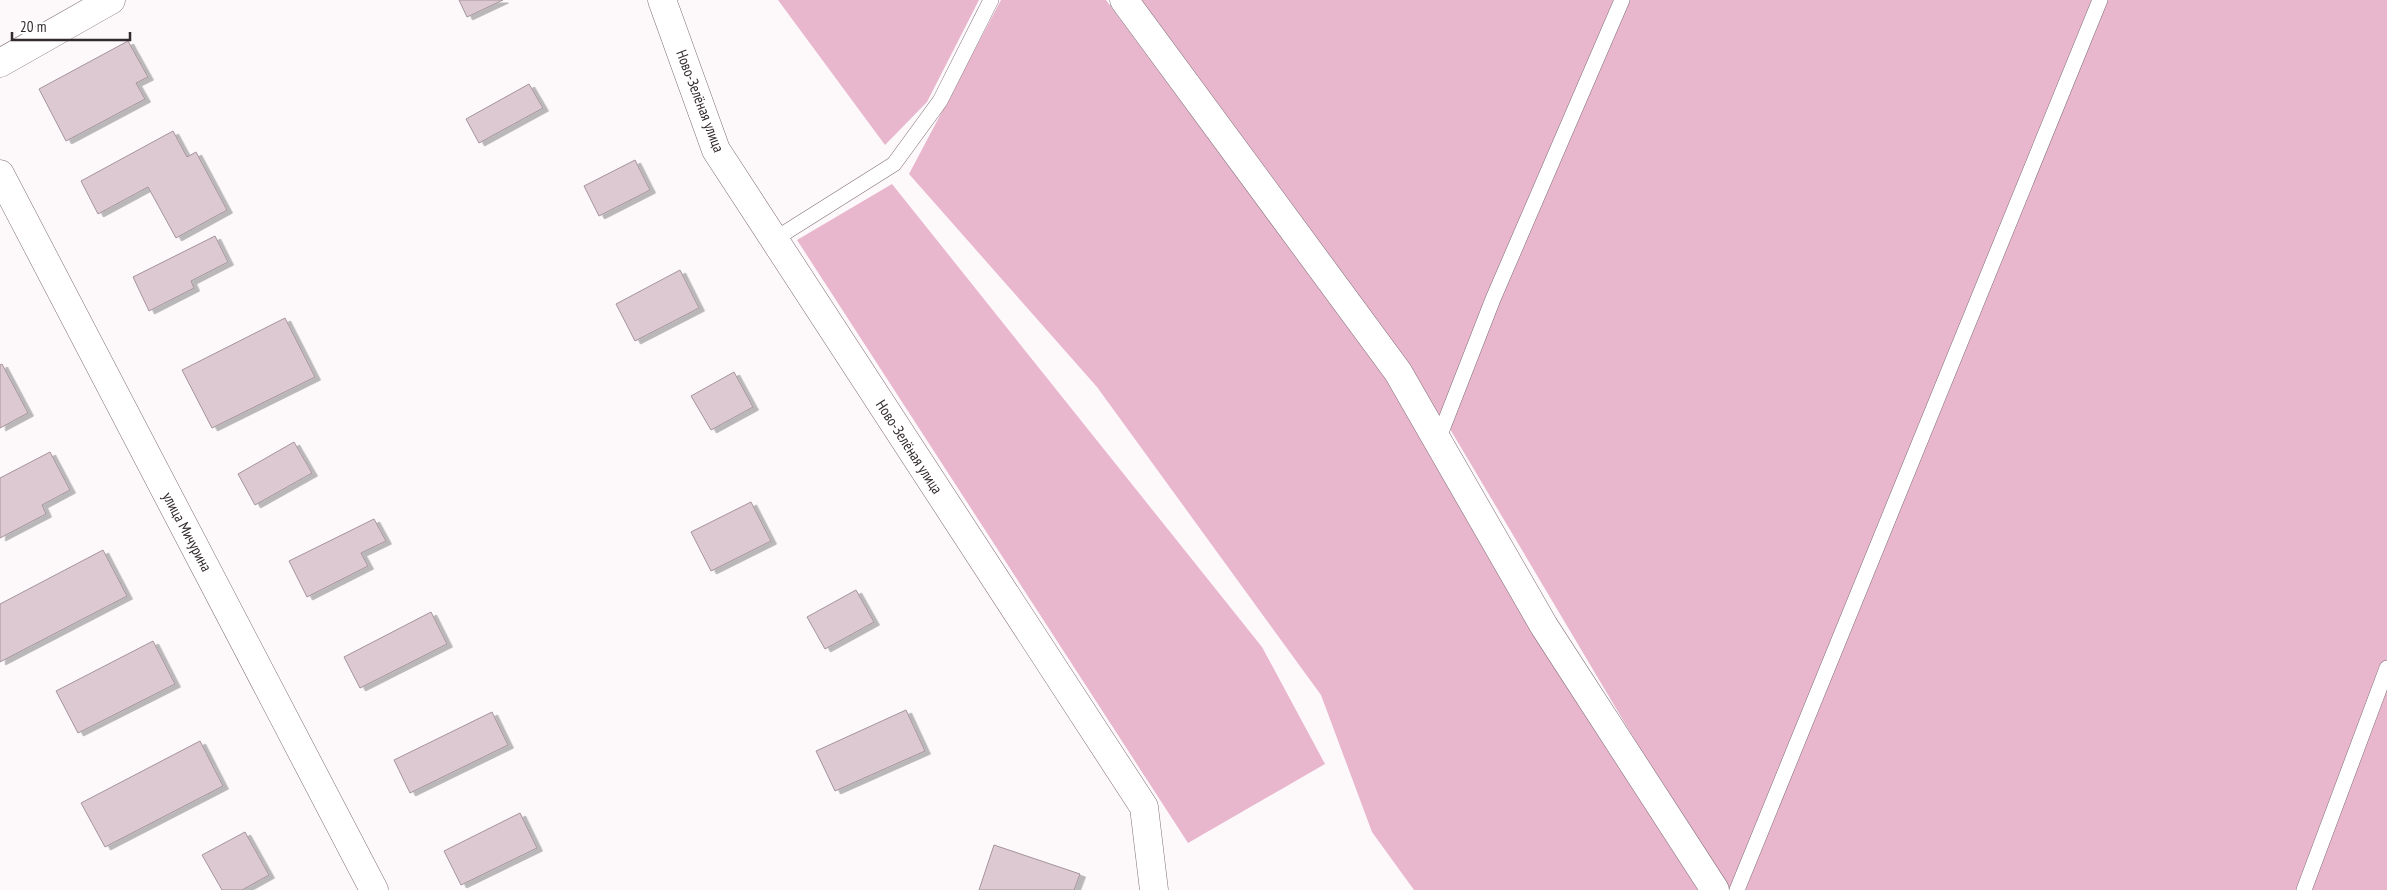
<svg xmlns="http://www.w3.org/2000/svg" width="2387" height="890" font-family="'PT Sans Narrow',sans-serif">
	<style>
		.green { fill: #e8b6cd }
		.building { fill: #dcc9d1; stroke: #a5939b; filter: url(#shadow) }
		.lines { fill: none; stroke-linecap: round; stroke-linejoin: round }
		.lane-casing { stroke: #806e76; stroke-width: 16 }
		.street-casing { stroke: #806e76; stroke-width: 29 }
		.lane { stroke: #fff; stroke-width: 15 }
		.street { stroke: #fff; stroke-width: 28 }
		.labels { text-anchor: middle; stroke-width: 4; stroke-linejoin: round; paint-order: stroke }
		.street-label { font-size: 15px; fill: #322a2d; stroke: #fff }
	</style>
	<defs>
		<filter id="shadow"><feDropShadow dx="5.5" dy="3" stdDeviation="0" flood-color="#0004"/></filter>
	</defs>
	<rect width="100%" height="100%" fill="#fdf9fb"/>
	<path class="green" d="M778 0H979L927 102 885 145Z
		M1001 0H1106L1390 384 1705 890H1414L1372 832 1321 695 1097 387 909 174Z
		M1134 0H2387V890H1724L1450 429Z
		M892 184 1262 647 1325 764 1188 843 797 240Z"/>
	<path class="building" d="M459 0H503L467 17Z
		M128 41 148 77 136 83 145 99 66 141 39 89Z
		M529 84 543 108 479 143 466 119Z
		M173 131 187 157 196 152 227 210 176 238 148 187 98 214 81 181Z
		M635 160 650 190 599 216 584 186Z
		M215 236 228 262 191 281 194 288 149 311 133 277Z
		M680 270 699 308 635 341 616 304Z
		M285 318 315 377 212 428 182 370Z
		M2 364 28 413 0 428V365Z
		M734 372 753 407 711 430 691 396Z
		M294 442 312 473 255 505 238 474Z
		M50 452 70 490 42 505 46 514 0 538V478Z
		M751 502 771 541 711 571 691 532Z
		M374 519 386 541 361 553 368 566 307 597 289 561Z
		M103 550 127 596 0 662V604Z
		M856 590 874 622 825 649 807 617Z
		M431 612 447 644 360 688 344 657Z
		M153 641 175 684 78 733 56 691Z
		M906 710 925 751 835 791 816 751Z
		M492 712 508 745 410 793 394 760Z
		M200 741 223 786 105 847 81 803Z
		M520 813 537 848 461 885 444 851Z
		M245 832 269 875 242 890H222L202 855Z
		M994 845 1080 874 1074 890H979Z"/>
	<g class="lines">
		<defs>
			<path id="lane" d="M775 239 894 164 940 101 991 0
				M1438 440 1493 299 1622 0
				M1737 890 2100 0
				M2304 890 2387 668"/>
			<path id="street" d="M662 0 716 150 1144 807 1154 890
				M1124 0 1398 372 1544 626 1715 890
				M0 63 111 0
				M0 174 374 890"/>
		</defs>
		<use href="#lane" class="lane-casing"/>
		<use href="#street" class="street-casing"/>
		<use href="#lane" class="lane"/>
		<use href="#street" class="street"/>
	</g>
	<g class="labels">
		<g class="street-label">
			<text transform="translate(700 101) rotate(69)" y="5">Ново-Зелёная улица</text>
			<text transform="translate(909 447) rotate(57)" y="5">Ново-Зелёная улица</text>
			<text transform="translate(187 532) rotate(62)" y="5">улица Мичурина</text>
		</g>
	</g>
	<path d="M12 32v8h118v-8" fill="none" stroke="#322a2d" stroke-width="2.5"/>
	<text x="20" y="32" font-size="15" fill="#322a2d" stroke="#ffffff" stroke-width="4" paint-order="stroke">20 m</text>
</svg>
